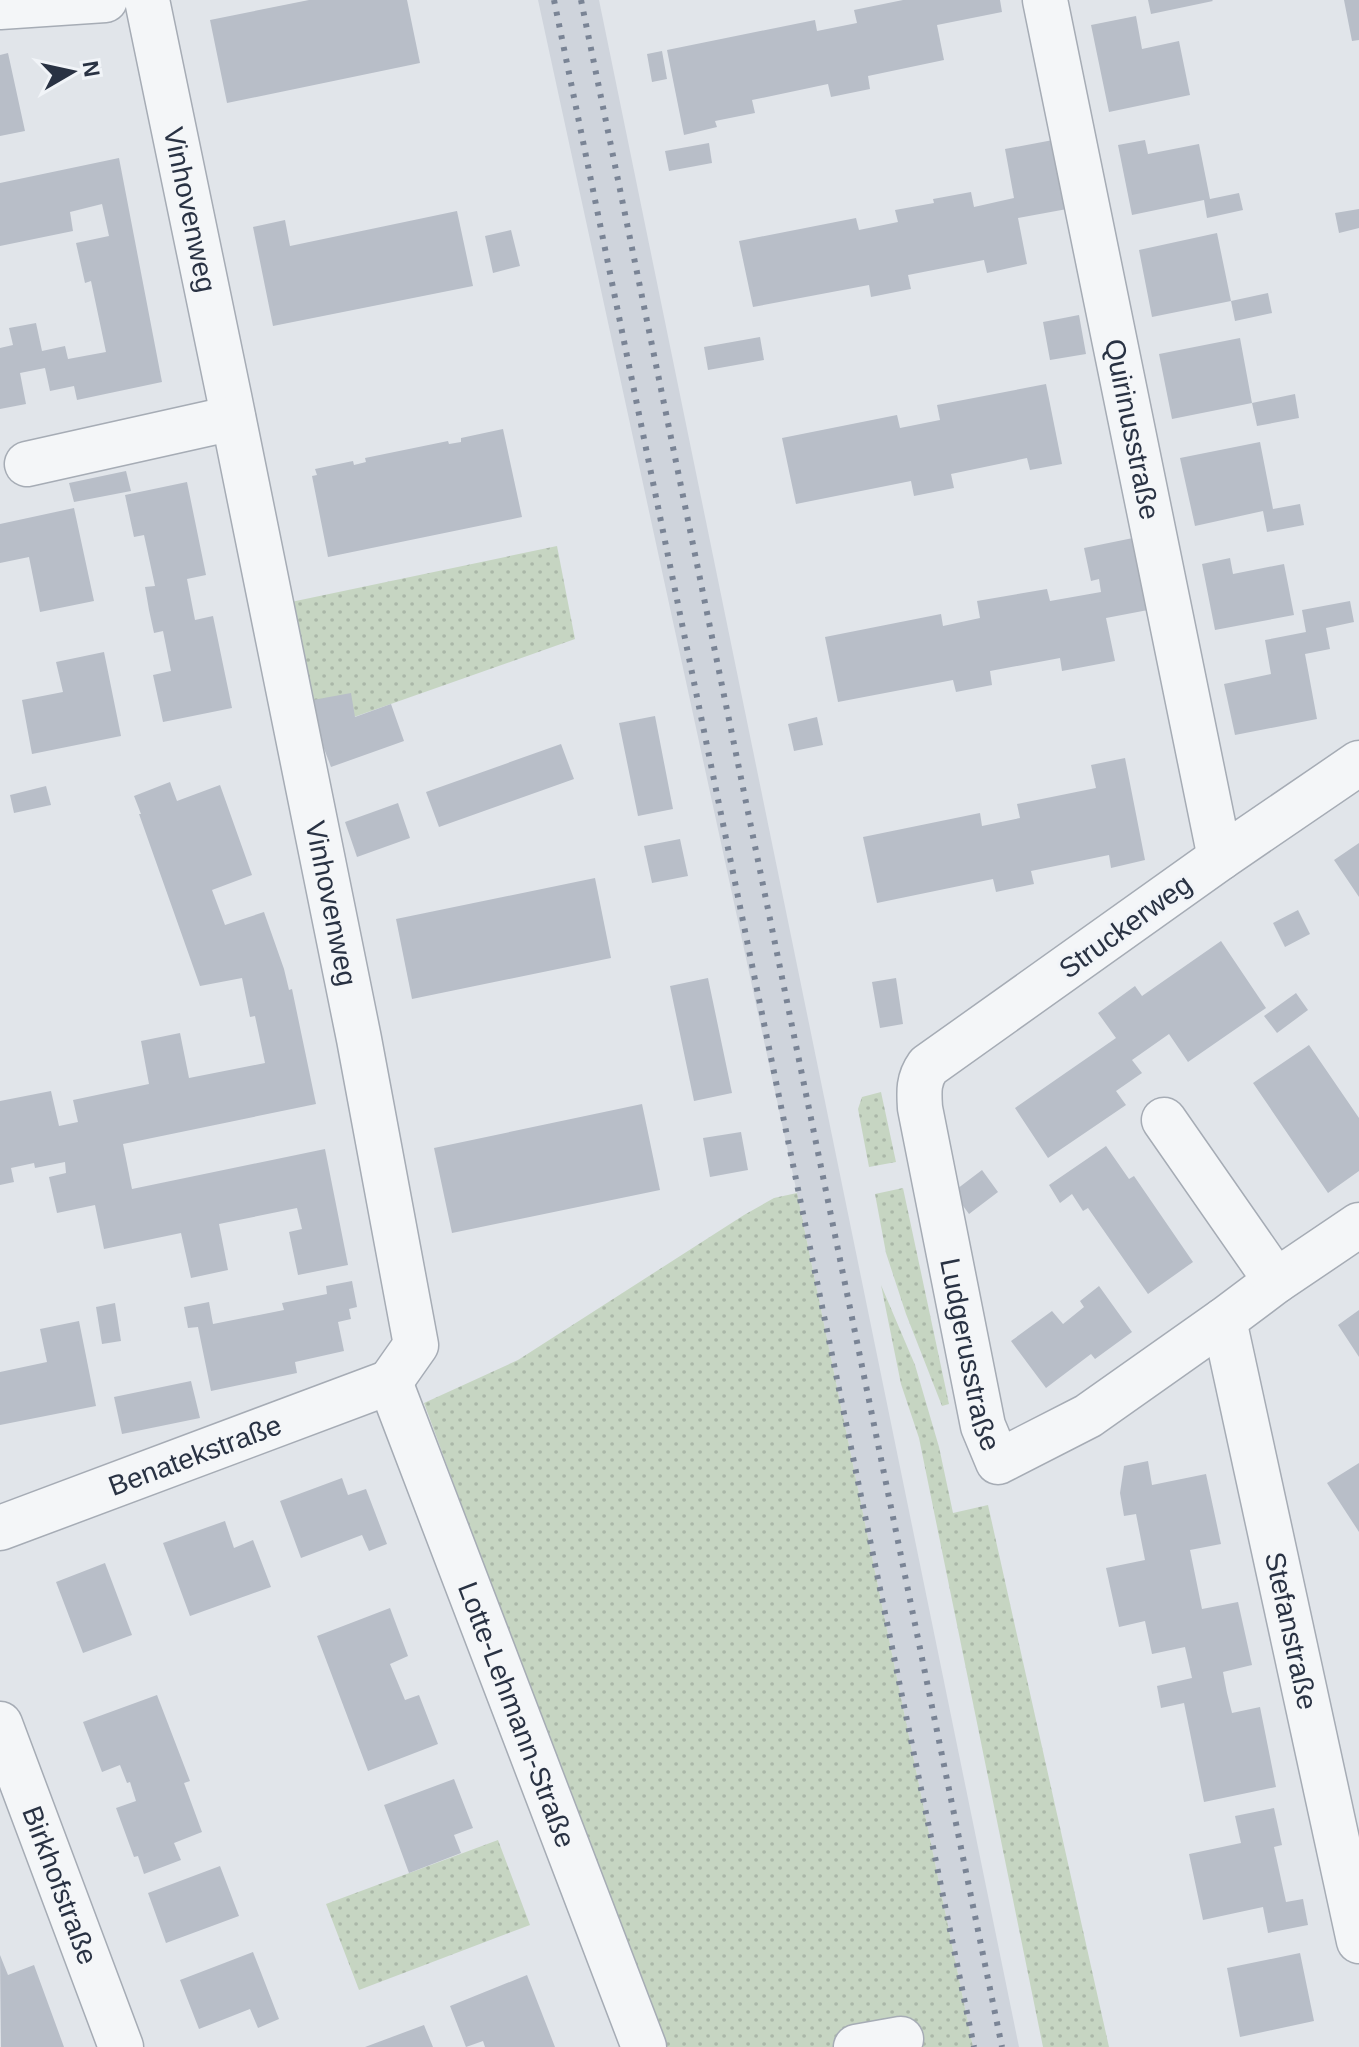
<svg xmlns="http://www.w3.org/2000/svg" width="1359" height="2047" font-family="Arial,sans-serif">
	<style>
		.built { fill: #cfd4dc }
		.green { fill: url(#green-dots) }
		.building { fill: #b8bec8 }
		.lines { fill: none; stroke-linecap: round; stroke-linejoin: round }
		.street-casing { stroke: #a6acb5; stroke-width: 47 }
		.street { stroke: #f4f6f8; stroke-width: 44 }
		.rail { stroke: #7a8495; stroke-width: 6; stroke-dasharray: 4 8; stroke-linecap: butt }
		.labels { text-anchor: middle; stroke-width: 6; stroke-linejoin: round; paint-order: stroke }
		.street-label { font-size: 28px; fill: #293243; stroke: #f1f4f8 }
	</style>
	<defs>
		<pattern id="green-dots" width="8" height="8" patternUnits="userSpaceOnUse" patternTransform="scale(2)"><rect width="8" height="8" fill="#c6d5c2"/><path d="M2 2h.1M6 6h.1" fill="none" stroke="#aab7a8" stroke-width="1.8" stroke-linecap="round"/></pattern>
	</defs>
	<rect width="100%" height="100%" fill="#e1e5ea"/>
	<path class="built" d="M538 0H599L1019 2047H973L797 1193Z"/>
	<path class="green" d="M557 546 575 639 317 730 291 602Z
		M881 1092 896 1162 869 1167 858 1109 862 1097Z
		M903 1188 949 1404 942 1406 906 1314 886 1253 875 1194Z
		M797 1193 973 2047H661L424 1403 518 1360 744 1215 774 1198Z
		M881 1285 915 1365 939 1447 953 1513 988 1505 1109 2047H1043L919 1438 901 1384Z
		M498 1840 530 1925 359 1990 326 1904Z"/>
	<path class="building" d="M309 0H407L420 63 227 103 210 20Z
		M903 0H1000L1002 12 937 25 944 60 868 76 870 89 831 97 828 84 752 100 755 113 715 121 717 127 684 135 667 50 815 20 817 31 857 23 854 10Z
		M1148 0H1212L1213 1 1151 14Z
		M1344 0H1359V40L1352 41Z
		M1136 16 1142 49 1179 41 1190 95 1109 112 1091 25Z
		M662 51 667 79 652 82 647 54Z
		M8 53 25 131 0 136V55Z
		M1053 140 1067 209 1018 218 1027 264 987 273 984 260 908 275 911 289 871 297 869 285 753 307 739 241 856 218 859 230 898 222 895 210 934 203 933 199 971 192 974 207 1014 198 1005 149Z
		M1145 140 1148 154 1199 144 1210 199 1239 193 1243 210 1207 218 1204 200 1132 215 1118 145Z
		M709 143 712 163 669 171 665 151Z
		M119 158 162 382 77 400 74 386 50 391 45 368 20 373 26 404 0 409V348L13 345 9 328 36 323 42 351 65 346 68 359 106 352 91 281 85 283 76 243 109 236 102 204 70 212 73 231 0 246V183Z
		M1359 209V228L1339 233 1335 213Z
		M457 211 473 286 273 326 253 227 285 220 290 246Z
		M511 230 520 266 493 273 485 236Z
		M1217 233 1231 301 1268 293 1272 313 1235 321 1231 301 1152 317 1139 250Z
		M1079 315 1086 354 1050 360 1043 322Z
		M760 337 764 360 708 370 704 347Z
		M1240 338 1252 403 1295 394 1299 418 1257 426 1252 403 1172 419 1159 354Z
		M1046 384 1062 464 1030 470 1027 458 951 474 954 488 914 496 911 481 796 504 782 438 897 415 900 428 940 420 937 405Z
		M503 429 522 517 328 557 312 476 317 475 315 469 353 461 354 465 366 462 365 458 448 441 449 444 461 442V438Z
		M1260 442 1273 509 1300 504 1304 525 1267 532 1263 511 1195 526 1180 458Z
		M126 471 131 491 74 502 69 483Z
		M187 482 206 575 187 579 195 620 213 616 232 708 163 722 153 675 171 671 163 631 154 633 149 610 145 587 155 586 144 535 134 537 125 495Z
		M74 508 94 601 40 612 29 557 0 563V524Z
		M1133 538 1148 610 1106 618 1115 661 1062 671 1060 658 990 671 992 685 956 692 953 680 838 702 825 637 941 614 943 626 980 618 977 601 1047 589 1050 601 1101 592 1099 579 1091 581 1084 548Z
		M1230 558 1233 574 1284 564 1294 615 1215 630 1202 564Z
		M1350 601 1354 622 1326 628 1330 649 1305 654 1317 719 1235 735 1224 684 1271 674 1265 640 1306 632 1302 610Z
		M104 652 121 736 32 754 22 700 63 692 56 662Z
		M351 693 355 717 391 704 404 741 331 767 317 730 313 700Z
		M655 716 673 809 638 816 619 723Z
		M817 717 823 745 794 751 788 724Z
		M561 744 574 779 439 827 426 792Z
		M1125 758 1145 860 1111 868 1109 855 1031 871 1034 884 996 892 993 879 877 903 863 837 980 813 982 826 1020 818 1017 804 1096 788 1091 765Z
		M170 782 177 801 220 785 252 875 212 890 225 925 264 912 284 969 289 990 292 989 316 1104 123 1144 132 1189 325 1149 348 1265 298 1275 289 1232 302 1229 297 1208 219 1224 228 1270 191 1278 181 1233 104 1249 95 1205 57 1213 49 1177 66 1173 65 1162 35 1168 34 1163 11 1168 14 1182 0 1185V1101L51 1091 59 1126 78 1122 73 1100 149 1084 141 1041 180 1033 189 1078 265 1063 255 1016 250 1017 242 978 200 986 139 814H141L134 796Z
		M46 786 51 805 14 813 10 795Z
		M398 803 410 838 357 857 345 822Z
		M680 839 688 876 652 883 644 846Z
		M1359 843V897L1334 860Z
		M595 878 611 958 412 999 396 919Z
		M1298 910 1310 934 1285 947 1273 923Z
		M1221 941 1266 1008 1188 1062 1169 1034 1132 1060 1142 1073 1116 1091 1126 1105 1048 1158 1015 1108 1116 1038 1098 1013 1135 986 1142 996Z
		M708 978 732 1093 694 1101 670 986Z
		M896 978 903 1024 880 1028 872 982Z
		M1296 993 1308 1010 1277 1033 1264 1016Z
		M1309 1045 1359 1118V1171L1328 1193 1253 1083Z
		M642 1104 660 1190 452 1233 434 1148Z
		M741 1132 748 1170 710 1177 703 1138Z
		M1106 1146 1129 1179 1134 1176 1193 1262 1148 1294 1088 1208 1083 1211 1072 1194 1060 1203 1049 1185Z
		M982 1170 998 1192 969 1214 953 1192Z
		M352 1281 357 1307 349 1309 351 1319 338 1322 344 1351 295 1362 297 1373 211 1391 198 1327 188 1328 184 1307 209 1302 213 1324 284 1310 282 1303 327 1294 326 1286Z
		M1099 1286 1132 1332 1095 1359 1091 1354 1046 1388 1011 1341 1052 1311 1063 1324 1084 1307 1080 1301Z
		M115 1303 121 1341 102 1344 96 1307Z
		M1359 1310V1357L1338 1325Z
		M79 1321 96 1406 0 1425V1372L47 1362 40 1329Z
		M191 1381 200 1418 122 1434 114 1397Z
		M1148 1461 1152 1485 1206 1474 1221 1544 1190 1550 1202 1609 1238 1602 1252 1665 1223 1672 1227 1693 1232 1713 1260 1707 1276 1787 1204 1802 1184 1703 1161 1708 1157 1686 1192 1678 1185 1647 1152 1654 1145 1621 1119 1627 1106 1568 1145 1560 1136 1514 1124 1516 1120 1493 1124 1466Z
		M1359 1463V1532L1327 1483Z
		M342 1478 348 1495 366 1489 387 1544 369 1551 362 1535 301 1558 280 1501Z
		M225 1521 234 1548 253 1540 271 1587 190 1616 163 1543Z
		M105 1563 132 1635 83 1653 56 1582Z
		M390 1608 408 1656 390 1664 405 1700 419 1695 438 1744 368 1771 317 1636Z
		M157 1695 190 1781 184 1783 202 1832 174 1843 181 1860 144 1874 138 1856 134 1857 116 1808 136 1801 130 1782 127 1783 120 1765 102 1772 83 1722Z
		M454 1779 473 1828 454 1835 461 1853 409 1873 384 1805Z
		M1274 1808 1282 1845 1274 1847 1286 1902 1303 1899 1308 1925 1268 1933 1263 1907 1203 1920 1189 1854 1241 1843 1235 1816Z
		M220 1866 239 1916 166 1943 148 1893Z
		M253 1952 279 2019 258 2028 250 2009 199 2029 180 1980Z
		M1300 1953 1314 2021 1240 2037 1227 1968Z
		M0 1955 8 1975 34 1965 64 2047H1Z
		M527 1975 555 2047H485L483 2041 466 2047 450 2006Z
		M424 2025 433 2047H365Z"/>
	<g class="lines">
		<defs>
			<g id="street">
				<path id="s1" d="M147 0 229 396 359 1039 416 1345 390 1382"/>
				<path id="s2" d="M1045 0 1220 858"/>
				<path d="M0 7 105 0"/>
				<path d="M27 464 233 418"/>
				<path id="s3" d="M1359 763 1220 858 928 1066C918 1080 919 1092 920 1108L983 1426 998 1462 1088 1416 1224 1320 1276 1281 1359 1225"/>
				<path d="M1164 1120 1276 1281"/>
				<path id="s4" d="M1224 1320 1359 1941"/>
				<path id="s5" d="M390 1382 644 2047"/>
				<path id="s6" d="M0 1528 390 1382"/>
				<path id="s7" d="M0 1724 121 2047"/>
				<path d="M856 2047 901 2039"/>
			</g>
		</defs>
		<use href="#street" class="street-casing"/>
		<use href="#street" class="street"/>
		<path class="rail" d="M554 0 974 2047
			M581 0 1002 2047"/>
	</g>
	<g class="labels">
		<g class="street-label">
			<text dy="10" stroke="none"><textPath href="#s1" startOffset="214">Vinhovenweg</textPath></text>
			<text dy="10" stroke="none"><textPath href="#s2" startOffset="438">Quirinusstraße</textPath></text>
			<text dy="10" stroke="none"><textPath href="#s1" startOffset="922">Vinhovenweg</textPath></text>
			<text transform="translate(1125 926) rotate(-36)" y="10">Struckerweg</text>
			<text dy="10" stroke="none"><textPath href="#s3" startOffset="822">Ludgerusstraße</textPath></text>
			<text dy="10" stroke="none"><textPath href="#s6" startOffset="208">Benatekstraße</textPath></text>
			<text dy="10" stroke="none"><textPath href="#s4" startOffset="318">Stefanstraße</textPath></text>
			<text dy="10" stroke="none"><textPath href="#s5" startOffset="356">Lotte-Lehmann-Straße</textPath></text>
			<text dy="10" stroke="none"><textPath href="#s7" startOffset="172">Birkhofstraße</textPath></text>
		</g>
	</g>
	<g transform="translate(72 72) rotate(81)" stroke="#f1f4f8" stroke-width="6" paint-order="stroke">
	<path d="M0-6L14 30L0 20L-14 30Z" fill="#293243"/>
	<text y="-12" font-size="22" font-weight="bold" text-anchor="middle" fill="#293243">N</text>
	</g>
</svg>
